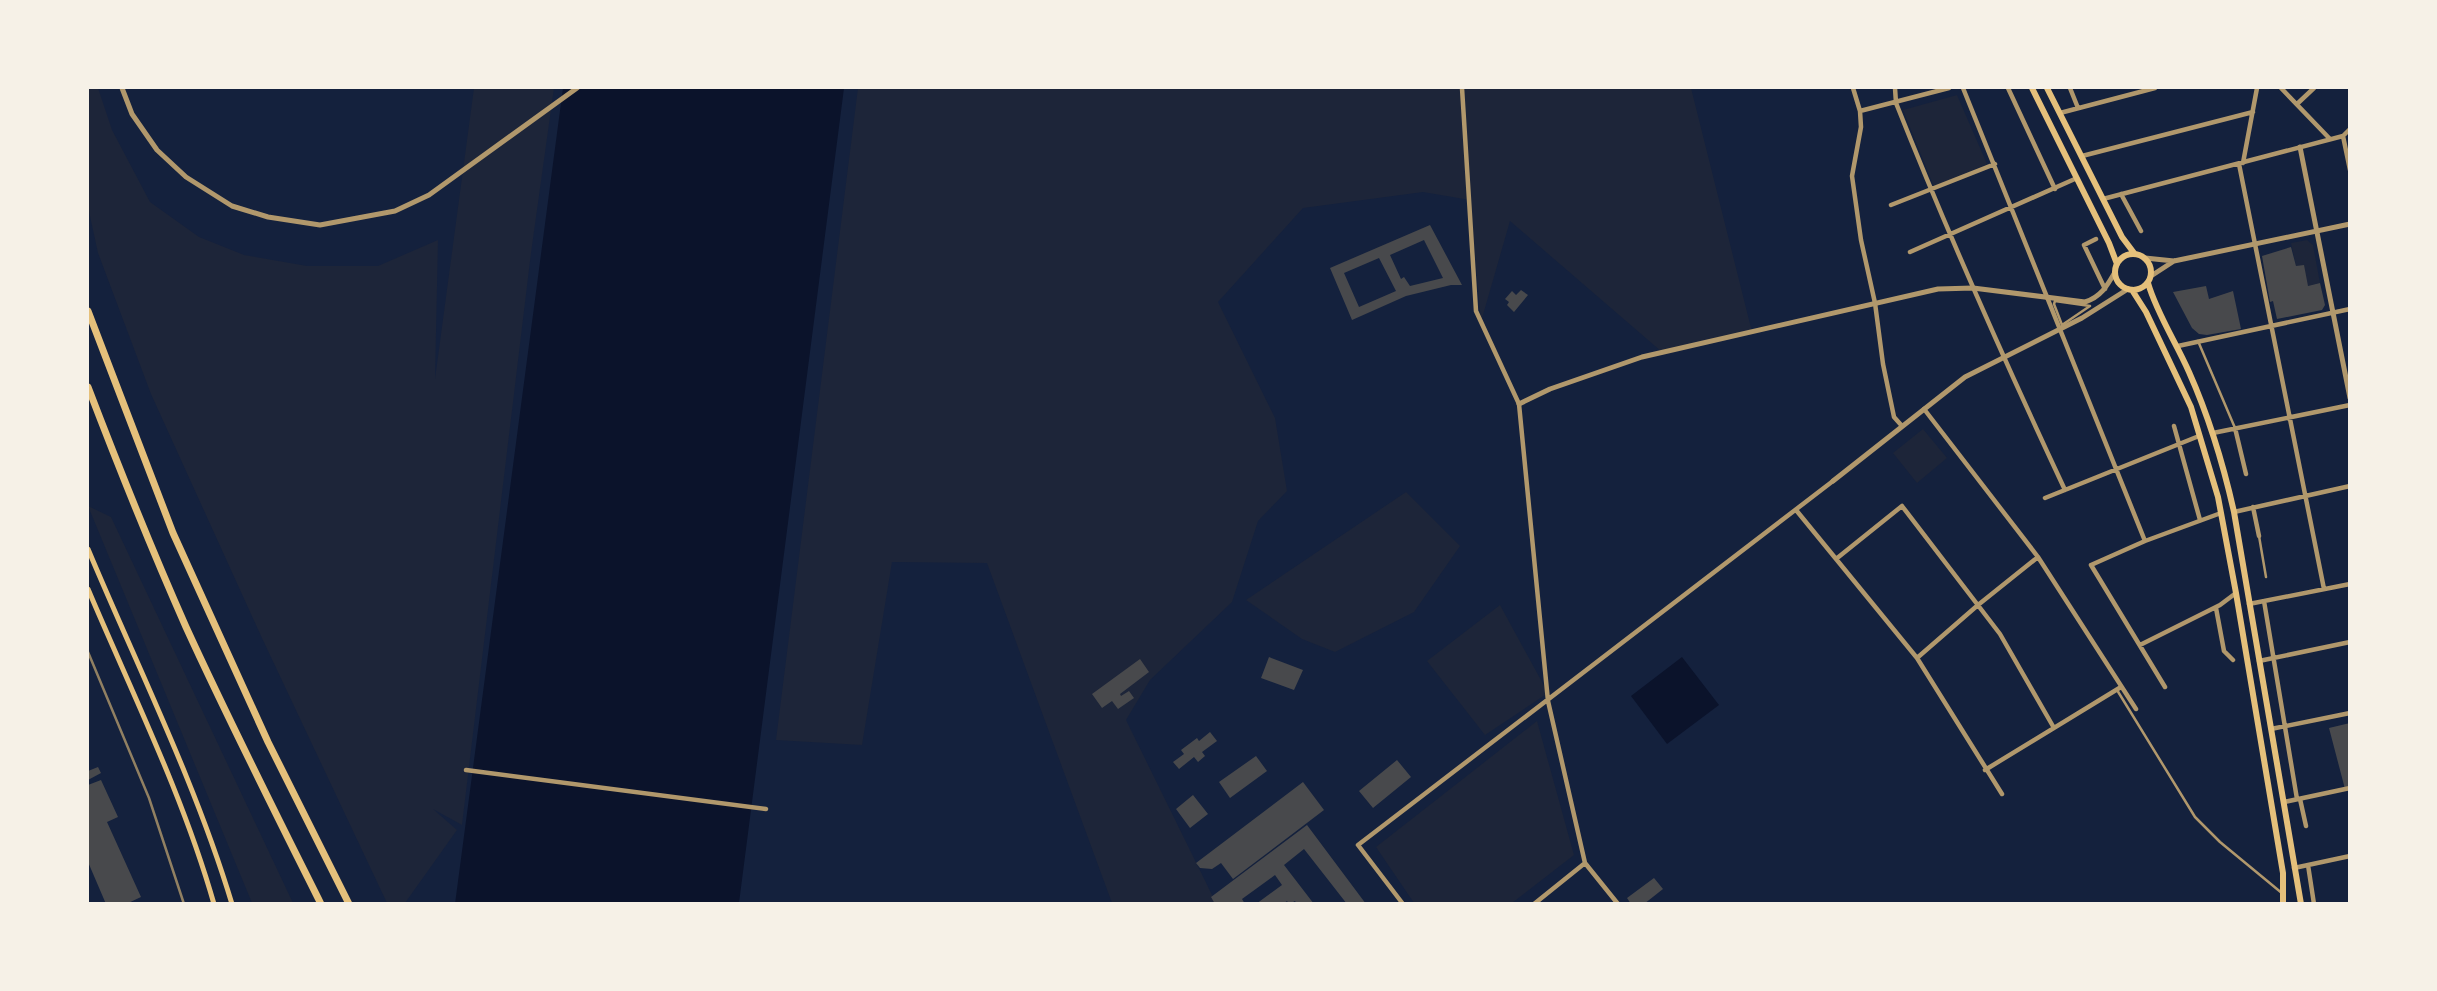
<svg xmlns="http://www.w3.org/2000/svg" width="2437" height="991" font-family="'Libre Baskerville',serif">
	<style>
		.green { fill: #1d2539 }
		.water { fill: #0b132b }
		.building { fill: #48494c; fill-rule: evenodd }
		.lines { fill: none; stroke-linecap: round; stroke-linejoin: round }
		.pedestrian { stroke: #b1986c; stroke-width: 2.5 }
		.minor { stroke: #b1986c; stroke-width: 4.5 }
		.tertiary { stroke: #b1986c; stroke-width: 5 }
		.secondary { stroke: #e5c07b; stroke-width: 5 }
		.primary { stroke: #e5c07b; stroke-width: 6 }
		.motorway { stroke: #e5c07b; stroke-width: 7 }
		.rail { stroke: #918062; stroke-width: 2.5 }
	</style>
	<rect width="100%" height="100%" fill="#14213d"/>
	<path class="green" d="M88 88H98L112 130 150 202 199 237 244 255 307 266H378L438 240 435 379 474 88H554L531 253 462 825 433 809 457 830 405 903H387L261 636 151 394 98 253 88 207Z
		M858 88H1691L1752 332 1662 352 1510 221 1481 322 1470 200 1423 192 1303 208 1218 302 1275 418 1287 491 1258 521 1232 602 1150 680 1126 720 1216 903H1112L987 563 892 562 862 745 776 740Z
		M1957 95 1987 164 1934 187 1903 110Z
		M2307 240 2313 245 2320 283 2308 286 2296 266 2291 243Z
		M1923 429 1947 458 1917 483 1893 453Z
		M1406 492 1460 546 1414 612 1335 652 1302 639 1246 600Z
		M88 506 111 517 293 903H252Z
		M1500 605 1548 693 1485 735 1427 661Z
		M1537 721 1574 855 1512 903H1414L1376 847Z"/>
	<path class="water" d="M563 88H844L739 903 455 904Z
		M1682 657 1719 705 1667 744 1631 696Z"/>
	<path class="building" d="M1430 225 1462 285H1451L1406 296 1352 320 1330 268ZM1424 240 1443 278 1410 286 1404 277 1401 279 1390 255ZM1379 258 1396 291 1359 307 1344 273Z
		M2291 247 2296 266 2304 265 2308 286 2320 283 2325 305 2322 310 2277 319 2273 301 2270 302 2262 256Z
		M2206 286 2209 299 2233 291 2241 329 2207 335 2199 334 2192 328 2173 292Z
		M1521 290 1528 295 1514 312 1507 305 1509 302 1505 299 1512 291 1516 295Z
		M1269 657 1303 670 1294 690 1261 678Z
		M1140 659 1149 672 1120 694 1121 696 1129 691 1134 698 1118 709 1112 701 1102 708 1092 694Z
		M2350 723V788L2345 789 2329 728Z
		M1210 732 1217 741 1202 752 1205 756 1198 762 1194 757 1179 769 1173 762 1184 754 1181 750 1197 738 1199 741Z
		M1256 756 1267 771 1230 798 1219 782Z
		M1397 760 1411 777 1373 808 1359 791Z
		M98 767 101 773 88 780V771Z
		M101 780 118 817 107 822 141 897 126 904H106L88 862V785Z
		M1303 782 1324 810 1233 879 1221 863 1212 869 1200 868 1196 863Z
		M1193 795 1208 814 1190 828 1176 809Z
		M1307 825 1366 904H1347L1304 849 1284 865 1314 904H1297L1295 901 1289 904 1287 901 1283 904H1256L1282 885 1275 875 1242 899 1245 904H1215L1211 897Z
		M1654 878 1663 889 1644 904H1631L1627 898Z"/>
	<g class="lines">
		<path class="pedestrian" d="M2055 301 2090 306 2062 325 2054 304Z
			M2198 341 2235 428
			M2259 536 2266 577
			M2117 690 2195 817 2220 842 2283 894"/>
		<path class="minor" d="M1462 88 1476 311 1519 404 1548 701 1585 863 1618 904
			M1853 88 1860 111 1861 127 1852 176 1861 240 1875 303 1883 364 1894 417 1902 426
			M1895 88 1896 103C1948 234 2005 362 2065 490
			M1963 88 2145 541
			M2008 88 2055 189
			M2070 88 2078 108
			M2281 88 2330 139
			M2297 104 2314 88
			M1860 111 1949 88
			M2060 113 2155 88
			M2343 136 2350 170
			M2082 156 2253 112
			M2243 163 2257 88
			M2239 164 2324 589
			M2121 194 2141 231
			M2103 199 2343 136 2350 129
			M1891 205 1995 164
			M2096 239 2084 245 2105 289
			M1910 252 2077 178
			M2178 346 2350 309
			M1924 409 2038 557 2136 709
			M2174 426 2200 520
			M2235 428 2246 474
			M2213 433 2350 405
			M2045 498 2199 436
			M2253 507 2259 536
			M1796 510 1917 658 2002 794
			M2234 512 2350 486
			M1836 559 1902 506 2000 634 2054 728
			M2264 601 2297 799
			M2249 604 2350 584
			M2216 608 2224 651 2233 660
			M2140 645 2220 605 2236 593
			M1917 658 1978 605 2038 557
			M2259 661 2350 642
			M2165 687 2091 565 2145 541 2221 513
			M2271 729 2350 713
			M466 770 766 809
			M1985 770 2121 687
			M2300 799 2306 826
			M2284 802 2350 788
			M2308 865 2314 904
			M2294 868 2350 856
			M1403 904 1358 845 1833 481
			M1534 904 1585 863"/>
		<path class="tertiary" d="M122 88 132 114 157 150 186 177 232 206 268 217 320 225 395 211 429 195 577 88
			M2300 147 2350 398
			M2145 258 2174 261 2350 224
			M2151 276 2174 261
			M1519 404 1550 389 1642 357 1938 289 1973 288 2085 302C2101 297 2107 286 2115 272
			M1833 481 1965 377 2082 318 2128 289"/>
		<path class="secondary" d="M88 549C137 666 195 781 232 904
			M88 589C132 693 183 795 214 904"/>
		<path class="primary" d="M2032 88 2109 243 2117 264
			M2047 88 2122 237 2134 253
			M2115 272a18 18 0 1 1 36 0a18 18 0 1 1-36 0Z
			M2148 283C2157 314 2176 342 2189 372 2209 417 2223 463 2234 512L2301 904
			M2132 290 2146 312 2191 407 2218 497 2236 593 2283 873V904"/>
		<path class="motorway" d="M88 311 173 533 268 742 349 904
			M88 387C119 468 151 548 186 627 229 721 275 812 321 904"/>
		<path class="rail" d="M88 652 149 798 184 904"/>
	</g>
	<rect width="2437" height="991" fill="none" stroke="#f6f1e7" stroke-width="178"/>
</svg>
